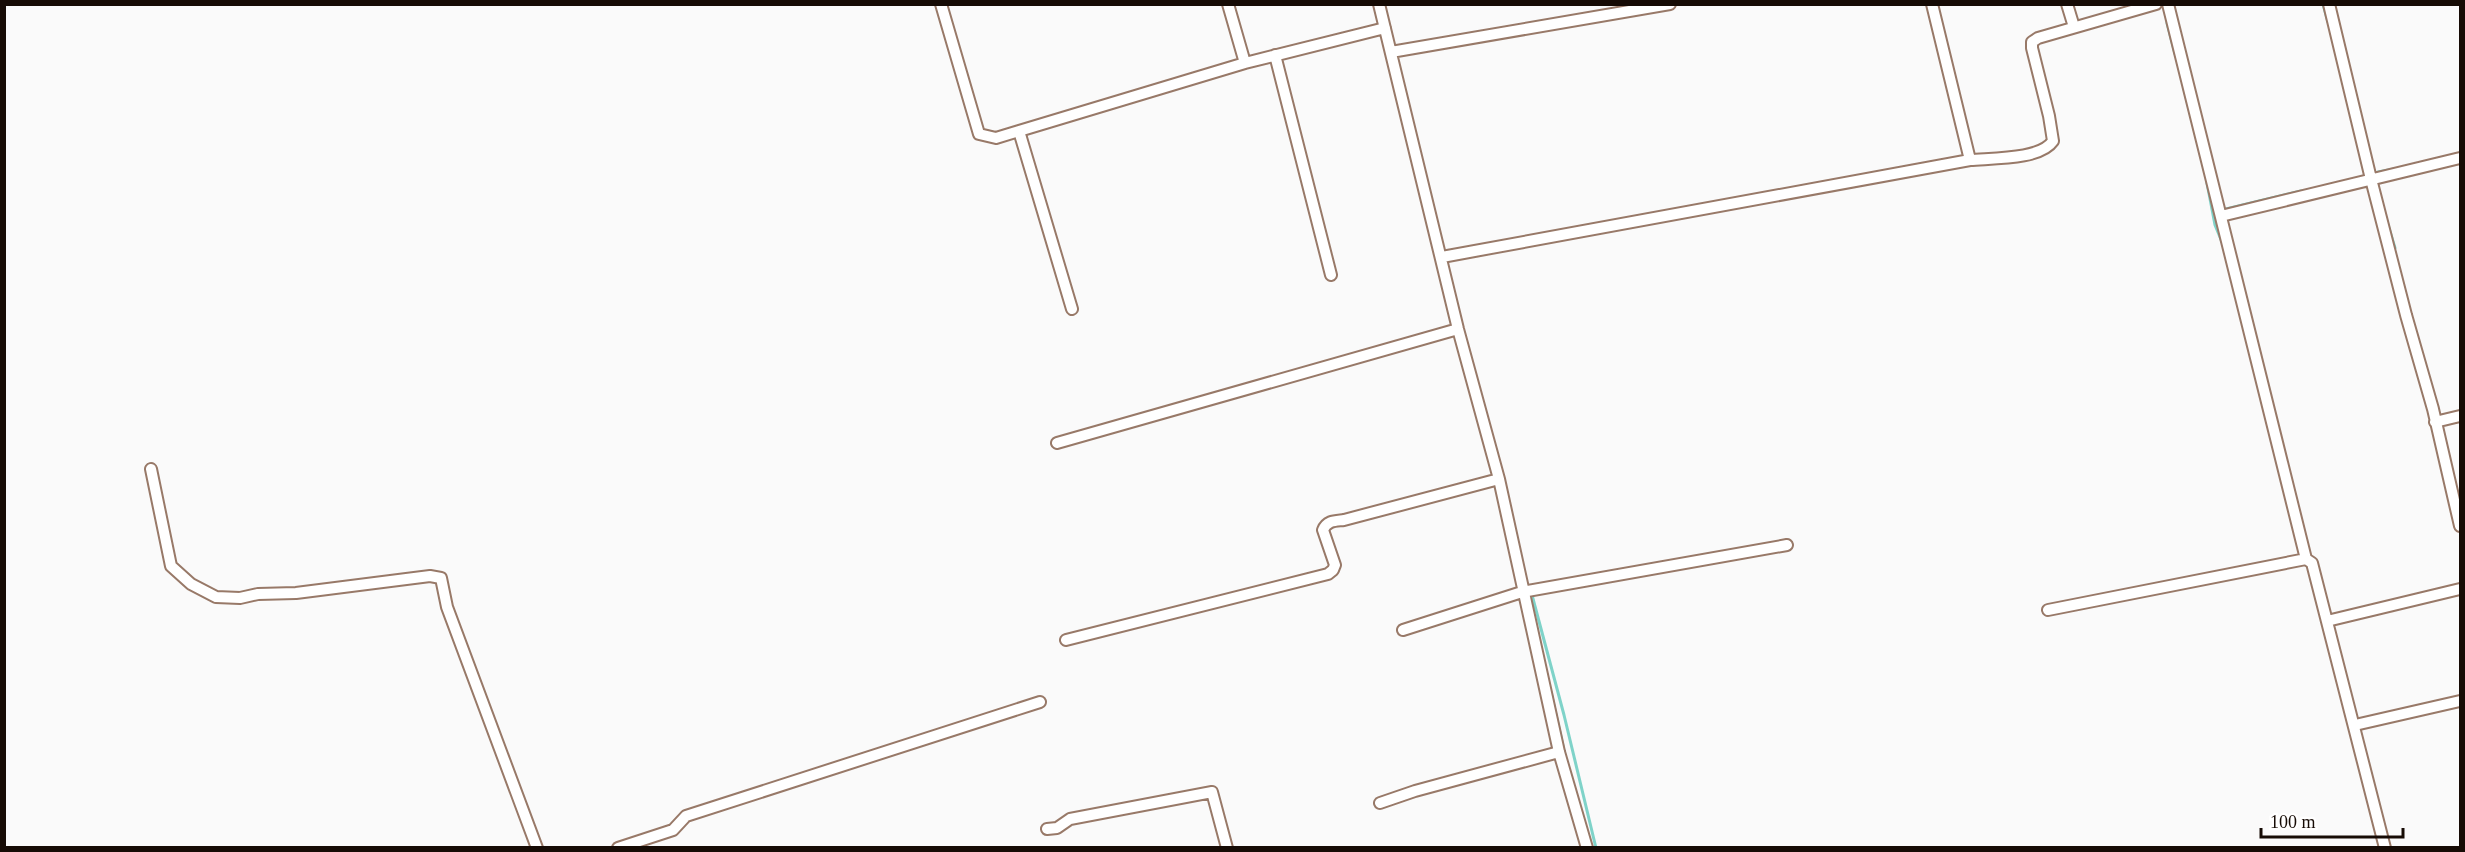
<svg xmlns="http://www.w3.org/2000/svg" width="2465" height="852" font-family="'Times New Roman',serif">
	<style>
		.lines { fill: none; stroke-linecap: round; stroke-linejoin: round }
		.stream { stroke: #7fd3c9; stroke-width: 3 }
		.minor-casing { stroke: #987968; stroke-width: 14 }
		.minor { stroke: #fff; stroke-width: 10 }
	</style>
	<rect width="100%" height="100%" fill="#fafafa"/>
	<g class="lines">
		<path class="stream" d="M2323 4 2328 22
			M2167 23 2175 54
			M2184 89 2205 173
			M2378 172 2394 169
			M2207 183 2215 225 2222 242
			M2226 209 2301 191
			M2385 215 2395 248
			M1532 595 1564 715 1596 848
			M1551 692 1565 755"/>
		<defs>
			<path id="minor" d="M941 4 979 134 996 138 1019 131 1245 63 1385 28
				M1228 4 1245 63
				M1379 4 1458 329 1499 479 1559 752 1587 848
				M1932 4 1970 160
				M2067 4 2074 27
				M2168 4 2306 559 2312 563 2385 848
				M2329 4 2371 179 2406 315 2433 409 2460 526
				M1391 52 1670 4
				M1275 55 1331 275
				M1019 131 1072 309
				M2221 216 2460 158
				M1442 257 1970 160C1992 158 2040 160 2053 141L2049 116 2032 48V42L2038 38 2156 4
				M2435 422 2460 416
				M1057 443 1458 329
				M151 469 171 566 191 584 216 597 240 598 258 594 296 593 430 576 441 578 447 607 537 848
				M2048 610 2306 559
				M2327 621 2460 589
				M1403 630 1522 592 1787 545
				M1066 640 1328 574 1333 570 1335 565 1323 530C1327 520 1336 521 1344 520L1499 479
				M2355 725 2460 701
				M1380 803 1415 791 1559 752
				M1047 829 1057 828 1070 819 1212 792 1227 848
				M618 848 673 830 686 816 1040 702"/>
		</defs>
		<use href="#minor" class="minor-casing"/>
		<use href="#minor" class="minor"/>
	</g>
	<rect width="2465" height="852" fill="none" stroke="#160b05" stroke-width="12"/>
	<path d="M2261 828v9h142v-9" fill="none" stroke="#160b05" stroke-width="3"/>
	<text x="2270" y="828" font-size="18" fill="#160b05" stroke="#ffffff" stroke-width="4.5" paint-order="stroke">100 m</text>
</svg>
